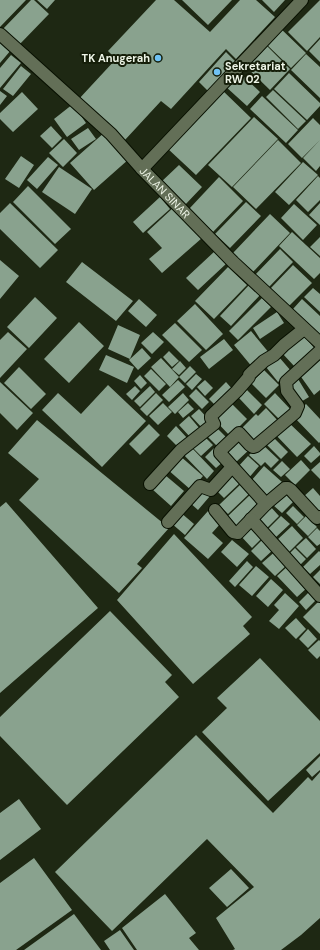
<svg xmlns="http://www.w3.org/2000/svg" width="320" height="950" font-family="'DM Sans',sans-serif">
	<style>
		.building { fill: #89a28e }
		.lines { fill: none; stroke-linecap: round; stroke-linejoin: round }
		.street-casing { stroke: #081001; stroke-width: 14 }
		.street { stroke: #636f57; stroke-width: 12 }
		.poi-dot { fill: #6fc2f4; stroke: #151e09; stroke-width: 1.5 }
		.labels { text-anchor: middle; stroke-width: 4; stroke-linejoin: round; paint-order: stroke }
		.poi-label { font-size: 11px; font-weight: bold; fill: #edf4e6; stroke: #151e09; text-anchor: end }
		.street-label { font-size: 11px; fill: #edf4e6; stroke: #151e09 }
	</style>
	<rect width="100%" height="100%" fill="#1e2813"/>
	<path class="building" d="M0 0H26L0 27Z
		M31 0H34L49 14 18 46 2 30Z
		M37 0H55L47 9Z
		M156 0H174L210 32 240 0H256L275 17 236 59 226 49 171 109 161 101 124 141 78 100 116 59 108 51Z
		M182 0H232L208 25Z
		M262 0H285L274 12Z
		M320 0V37L307 51 288 32Z
		M278 26 306 53 291 68 263 41Z
		M320 39V62L309 51Z
		M0 42 11 50 0 63Z
		M263 42 290 69 270 90 242 63Z
		M226 52 236 62 209 92 199 82Z
		M306 54 320 67V98L291 70Z
		M11 55 21 63 0 88V68Z
		M21 66 31 74 13 96 3 89Z
		M239 72 260 92 247 106 225 86Z
		M289 73 320 103V106L307 120 274 89Z
		M222 90 251 118 196 175 167 148Z
		M273 90 306 121 298 129 266 97Z
		M0 91 7 96 0 105Z
		M22 92 38 109 13 132 0 119V113Z
		M262 96 298 130 286 143 250 109Z
		M73 104 86 123 67 137 54 119Z
		M254 117 278 139 232 187 208 165Z
		M313 118 320 125V140L302 158 288 144Z
		M51 126 62 138 52 148 40 136Z
		M88 128 96 139 79 150 71 139Z
		M105 132 129 159 94 190 70 163Z
		M64 139 77 153 63 167 49 153Z
		M278 140 301 163 256 209 233 187Z
		M320 140V166L316 171 303 158Z
		M21 156 34 165 19 188 5 179Z
		M48 157 58 165 37 189 27 180Z
		M303 162 318 175 289 205 275 192Z
		M179 165 202 187 184 206 160 183Z
		M59 167 92 189 75 214 42 192Z
		M318 176 320 178V200L308 212 296 200Z
		M219 177 243 201 213 232 189 209Z
		M28 186 71 229 55 244 13 202Z
		M160 197 170 209 143 233 133 222Z
		M246 202 261 216 230 248 215 234Z
		M10 203 58 250 40 268 0 229V213Z
		M320 203V225L309 215Z
		M294 204 317 225 303 240 281 218Z
		M174 207 202 238 162 273 149 259 162 248 147 232Z
		M270 214 290 233 253 272 233 253Z
		M292 232 320 258V273L314 279 279 246Z
		M320 237V256L310 247Z
		M280 249 293 262 269 287 255 275Z
		M215 251 227 263 198 290 186 278Z
		M0 260 19 276 0 299Z
		M82 262 133 301 116 321 66 282Z
		M293 265 312 283 288 307 270 289Z
		M228 267 247 285 214 319 195 301Z
		M250 284 261 294 231 326 220 316Z
		M313 288 320 294V312L304 297Z
		M35 297 57 318 29 348 7 327Z
		M262 298 271 307 238 340 229 331Z
		M139 299 157 315 146 327 128 311Z
		M302 299 320 316V335L293 309Z
		M195 304 223 334 206 350 177 321Z
		M277 312 284 323 260 339 253 328Z
		M79 322 104 346 69 383 44 359Z
		M175 323 202 350 189 362 162 335Z
		M118 325 140 335 130 359 108 349Z
		M251 331 270 354 253 368 234 345Z
		M8 332 27 349 0 378V340Z
		M153 332 164 342 152 354 141 343Z
		M303 335 315 349 295 367 282 353Z
		M224 339 233 350 209 369 200 357Z
		M142 348 151 358 138 370 129 360Z
		M169 351 179 361 172 367 163 357Z
		M106 355 134 367 127 383 99 370Z
		M279 357 291 371 278 382 266 367Z
		M161 358 179 377 170 387 151 367Z
		M320 359V390L314 395 299 374Z
		M180 361 186 368 179 375 172 369Z
		M190 366 196 372 185 383 179 377Z
		M19 367 46 394 31 409 4 383Z
		M151 369 166 384 159 391 144 376Z
		M264 370 279 385 266 398 251 383Z
		M196 374 202 379 192 390 186 384Z
		M140 375 147 383 141 389 134 381Z
		M298 379 309 397 299 403 288 385Z
		M178 380 185 387 169 402 162 395Z
		M205 380 213 388 205 396 197 387Z
		M0 382 33 413 17 430 0 413Z
		M226 382 234 391 217 407 209 399Z
		M108 385 146 421 102 467 42 410 58 393 81 414Z
		M135 386 140 391 132 400 126 394Z
		M150 386 155 392 140 407 134 401Z
		M196 389 209 402 202 409 189 396Z
		M247 390 262 405 254 414 239 398Z
		M156 393 163 400 147 416 140 409Z
		M183 393 189 400 175 414 168 407Z
		M275 393 292 411 281 421 264 404Z
		M230 402 247 419 230 436 213 418Z
		M163 403 172 412 158 425 149 416Z
		M188 403 194 409 183 418 178 412Z
		M306 404 320 419V442L319 443 293 416Z
		M266 408 279 422 253 444 240 430 256 414 258 416Z
		M199 409 211 422 203 429 191 416Z
		M189 416 200 429 191 438 179 425Z
		M37 420 169 528 137 564 142 568 119 593 19 500 39 479 8 453Z
		M287 421 311 444 297 457 274 433Z
		M149 424 160 435 140 455 129 444Z
		M176 426 188 439 179 448 167 436Z
		M216 427 229 440 220 449 207 436Z
		M202 434 213 445 201 456 191 446Z
		M271 435 288 452 281 459 264 442Z
		M239 436 251 448 235 463 223 451Z
		M261 443 279 460 271 468 265 462 261 466 249 455Z
		M190 446 214 471 207 479 182 453Z
		M314 446 320 453V455L311 463 304 456Z
		M214 448 225 460 216 468 205 457Z
		M179 455 203 476 191 490 167 469Z
		M248 456 259 466 247 480 236 469Z
		M301 460 310 470 295 485 285 475Z
		M282 461 290 469 281 477 273 470Z
		M320 462V479L311 470Z
		M264 466 282 482 267 498 250 482Z
		M231 471 242 481 224 498 214 488Z
		M165 475 184 491 171 506 152 489Z
		M241 484 250 493 228 514 219 505Z
		M201 488 210 496 198 510 189 502Z
		M313 488 320 496V511L318 513 302 498Z
		M287 492 295 500 282 513 273 505Z
		M251 494 262 506 239 528 228 516Z
		M6 502 98 608 0 693V507Z
		M269 505 279 516 266 529 255 519Z
		M293 506 304 517 297 524 286 513Z
		M208 511 221 523 212 533 223 543 208 559 184 538Z
		M180 512 194 524 185 535 171 523Z
		M281 516 290 524 275 538 267 530Z
		M306 516 317 527 308 536 297 525Z
		M250 522 264 536 252 548 239 534Z
		M292 526 303 538 289 552 277 540Z
		M317 528 320 531V544L317 546 308 537Z
		M174 534 252 617 243 626 250 634 193 684 117 600Z
		M266 536 275 548 261 561 251 551Z
		M306 538 316 549 307 558 296 547Z
		M232 540 249 554 237 567 221 552Z
		M295 548 306 559 299 566 288 555Z
		M278 549 289 563 275 576 262 563Z
		M319 551 320 552V565L310 574 303 567Z
		M247 561 253 567 235 587 229 581Z
		M289 565 308 587 297 597 277 576Z
		M256 566 269 577 252 596 239 585Z
		M320 570V584L313 577Z
		M271 579 283 590 268 607 256 596Z
		M311 590 318 598 306 610 299 602Z
		M285 593 299 606 279 629 269 621 279 610 274 605Z
		M320 600V634L303 617Z
		M110 611 172 675 165 682 179 697 67 805 0 736V717Z
		M296 618 306 629 296 639 285 628Z
		M308 629 317 639 308 648 299 639Z
		M319 640 320 641V656L317 659 308 650Z
		M260 658 320 721V753L268 801 202 732 227 708 217 698Z
		M196 735 273 813 308 777 312 781 320 772V918L301 935 281 950H233L235 949 216 918 254 887 207 839 112 931 55 872Z
		M320 756V770L312 777 306 770Z
		M19 799 41 829 0 860V813Z
		M34 858 72 910 16 950H0V883Z
		M231 869 249 888 227 907 209 888Z
		M165 894 196 933 189 938 199 950H137L122 928Z
		M74 914 101 950H24Z
		M120 930 134 950H110L104 941Z"/>
	<g class="lines">
		<defs>
			<g id="street">
				<path id="s1" d="M0 34 111 134 142 169 233 262 320 343"/>
				<path d="M142 169 302 0"/>
				<path d="M150 484 181 450 214 424 211 418V416L237 391 249 377V375L251 373 264 361 274 355 284 345 304 329"/>
				<path d="M266 504 220 453V451L239 433 250 445 253 447 256 446 295 413 298 406 287 391 286 382 320 351"/>
				<path d="M215 510 233 532 238 533 266 504 285 488H288L291 490 314 515 317 518 320 517"/>
				<path d="M251 519 320 596"/>
				<path d="M168 522 200 486 211 490 232 467"/>
			</g>
		</defs>
		<use href="#street" class="street-casing"/>
		<use href="#street" class="street"/>
	</g>
	<g class="poi-dot">
		<circle cx="158" cy="58" r="4"/>
		<circle cx="217" cy="72" r="4"/>
	</g>
	<g class="labels">
		<g class="poi-label">
			<text x="150" y="62">TK Anugerah</text>
			<text x="225" y="70" text-anchor="start">Sekretariat<tspan x="225" dy="13">RW 02</tspan></text>
		</g>
		<g class="street-label">
			<text dy="4" stroke="none"><textPath href="#s1" startOffset="229">JALAN SINAR</textPath></text>
		</g>
	</g>
</svg>
